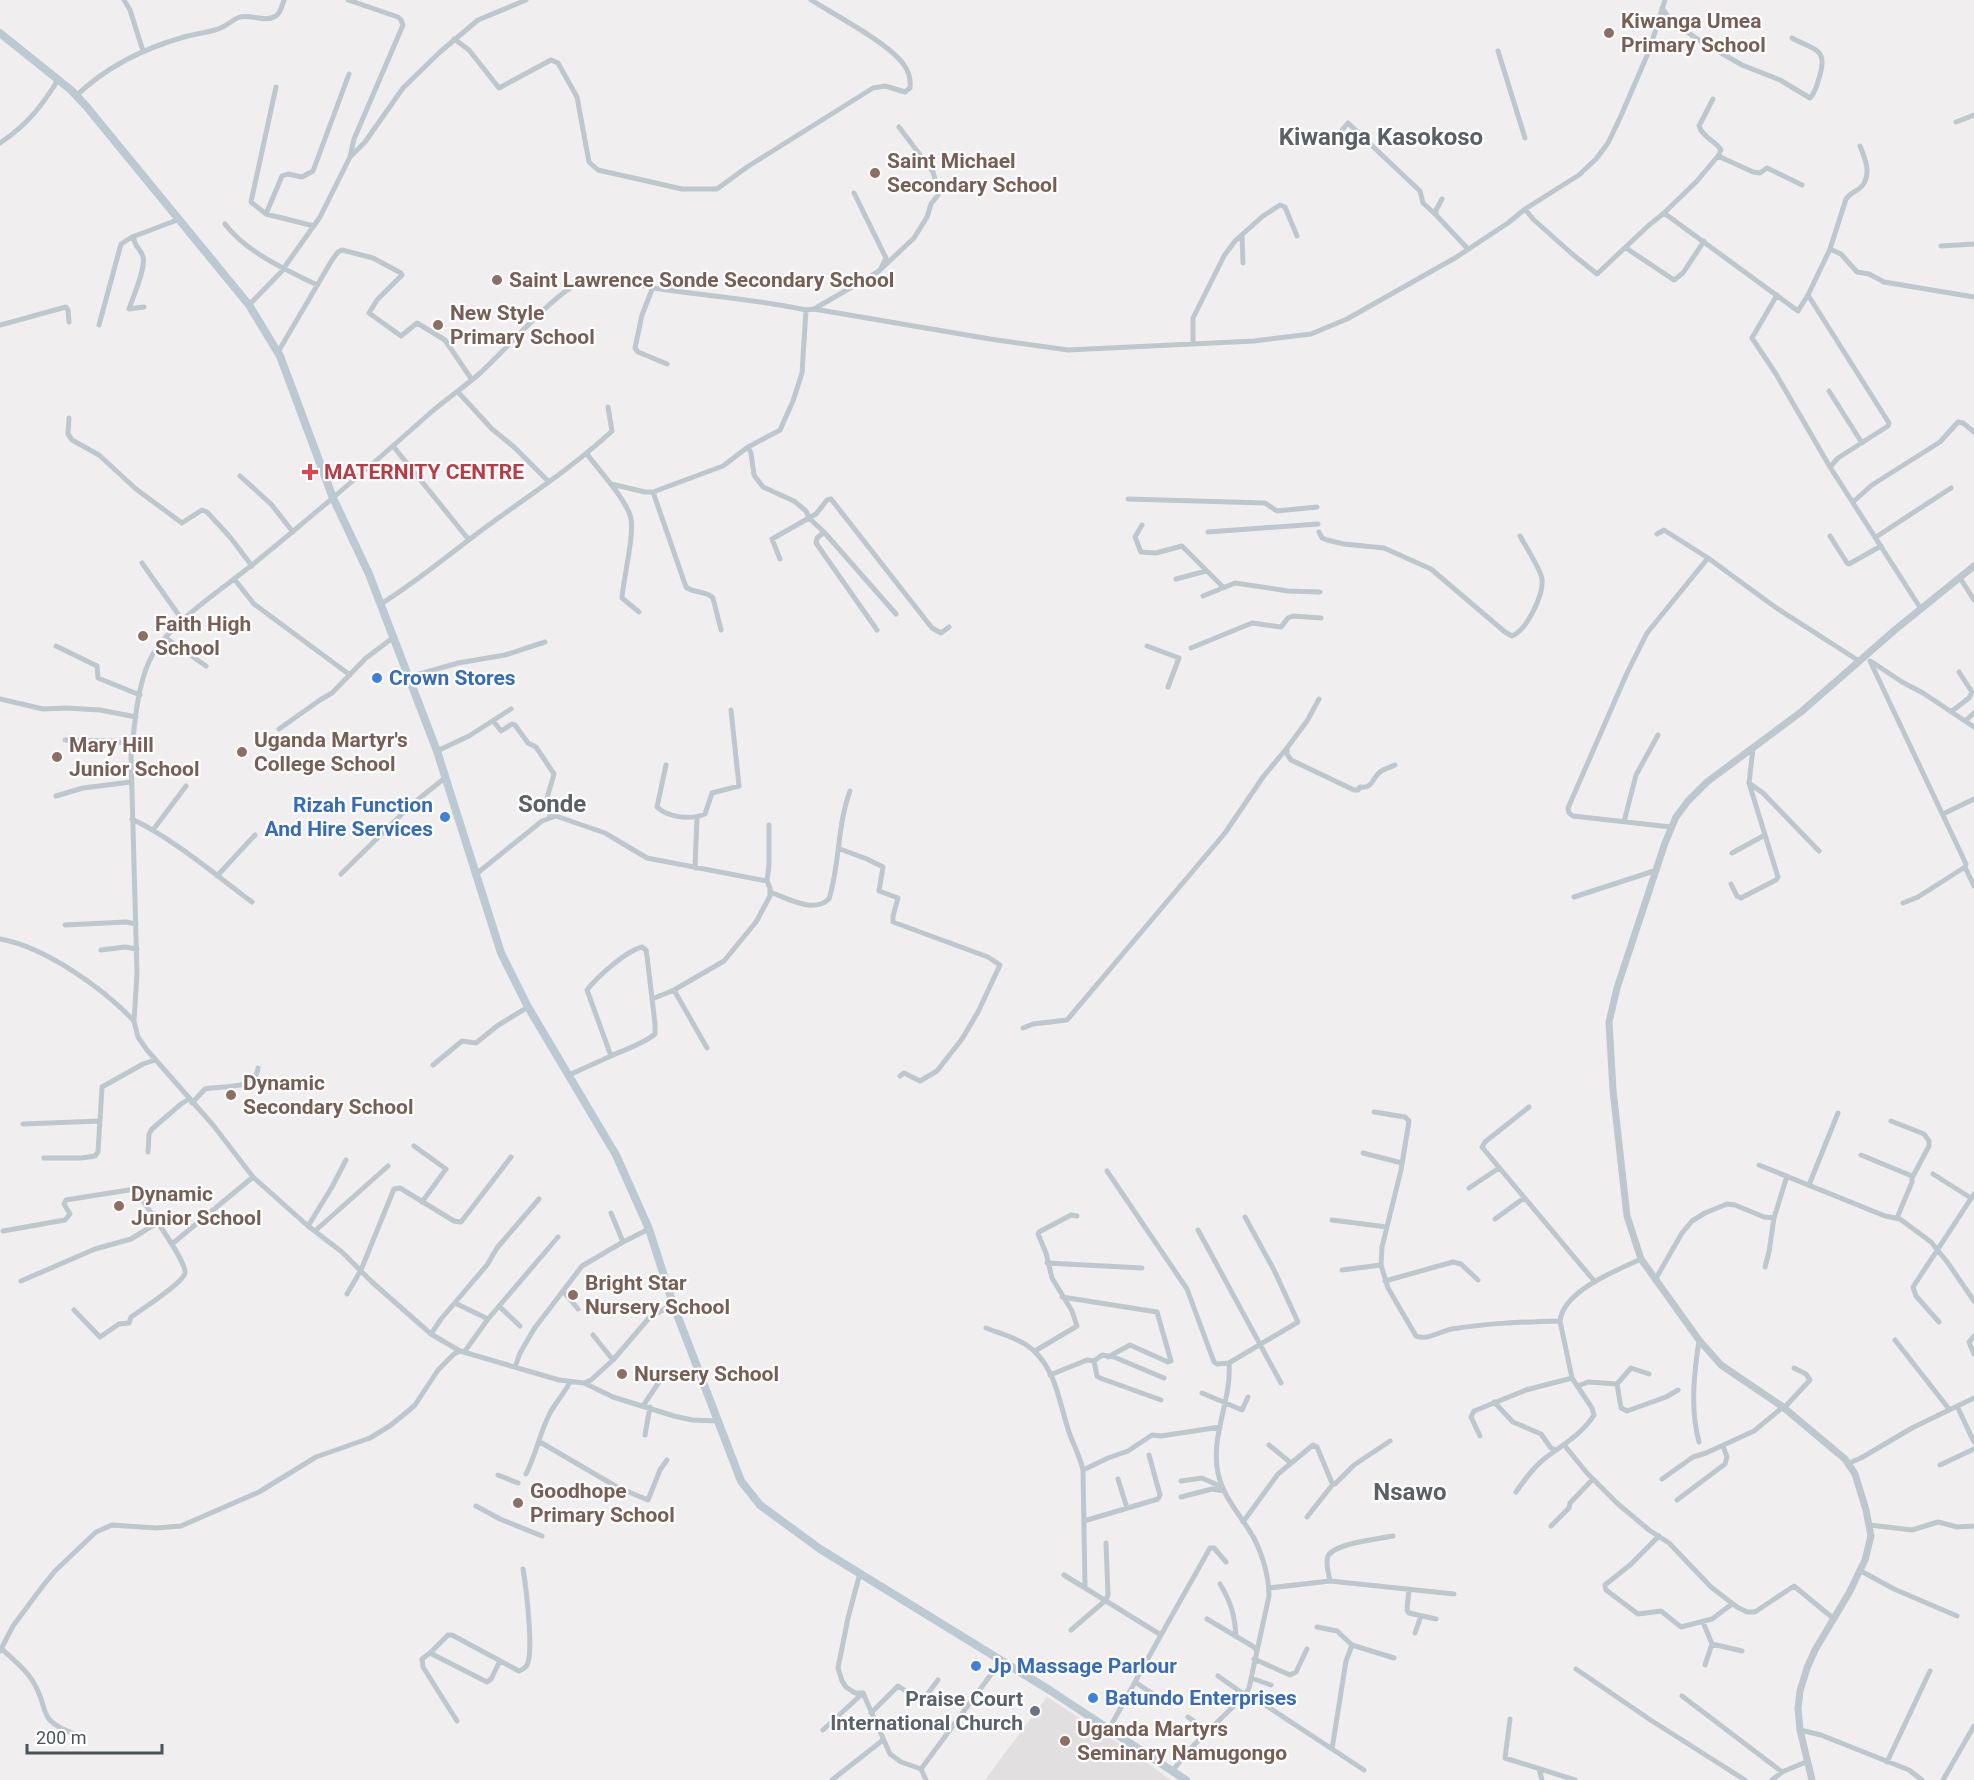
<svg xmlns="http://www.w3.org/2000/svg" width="1974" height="1780" font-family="Roboto,sans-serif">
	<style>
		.education { fill: #e2dfe1 }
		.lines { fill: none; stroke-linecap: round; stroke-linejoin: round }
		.minor { stroke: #bcc7ce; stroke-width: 5 }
		.tertiary { stroke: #bcc7ce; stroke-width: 7 }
		.secondary { stroke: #bbc9d3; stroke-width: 8 }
		.education-dot { fill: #8d6e63; stroke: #fff; stroke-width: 2 }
		.health-dot { fill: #e0444e; stroke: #fff; stroke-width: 2 }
		.shop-dot { fill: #3f7fe0; stroke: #fff; stroke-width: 2 }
		.worship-dot { fill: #6b7280; stroke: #fff; stroke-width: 2 }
		.labels { text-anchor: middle; stroke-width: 4.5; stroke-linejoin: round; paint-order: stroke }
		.education-label { font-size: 21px; font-weight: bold; fill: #785e54; stroke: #fff; text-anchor: start }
		.health-label { font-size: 21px; font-weight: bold; fill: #be3a42; stroke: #fff; text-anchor: start }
		.shop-label { font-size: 21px; font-weight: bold; fill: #366cbe; stroke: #fff; text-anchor: start }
		.worship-label { font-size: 21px; font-weight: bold; fill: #5b616d; stroke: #fff; text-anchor: end }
		.quarter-label { font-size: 24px; font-weight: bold; fill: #5b6064; stroke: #fff }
	</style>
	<rect width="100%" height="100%" fill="#f1eeef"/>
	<path class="education" d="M1047 1697 1129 1750 1171 1780H985Z"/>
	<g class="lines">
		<path class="minor" d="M124 0 130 10 143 51
			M1662 8 1672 22 1702 42 1742 65 1780 80 1810 98C1816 92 1817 84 1820 75 1828 47 1813 50 1792 38
			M454 39 469 50 499 88 551 60 558 63 577 97 589 162 598 170 682 189H717L747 167 873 88 885 86 905 92 910 88C911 79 909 72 904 65 890 44 835 15 811 0
			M1498 51 1525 138
			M276 87 251 202 266 214 314 226
			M76 96C106 67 145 48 184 37 194 34 205 33 215 30 225 28 231 20 240 17 252 14 264 23 276 16 281 13 282 5 284 0
			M1713 99 1699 126C1703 138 1715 140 1721 150L1718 156
			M1956 122 1974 115
			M1338 135 1348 123 1420 191 1423 203 1436 215
			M0 143C27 125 41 107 58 80
			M351 156 365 142 403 88 440 52 478 20 526 0
			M1442 199 1436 210V215L1468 249
			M1525 209 1533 219 1571 253 1597 274 1648 226 1664 213 1798 311 1808 295 1889 423 1888 426 1838 458 1830 467
			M1664 213 1697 181 1718 156 1753 172 1760 173 1767 168 1802 185
			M266 214 282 176 288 174 302 177 313 171 349 74
			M225 224C246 252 286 270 317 285
			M1242 235 1243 263
			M134 237C133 245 141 249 143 257 146 268 133 297 129 309L144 307
			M1941 246 1974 244
			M1626 248 1674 280 1683 273 1704 241
			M1830 249 1841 254 1857 272 1869 274 1884 282 1974 297
			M880 270 914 238 927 217 931 204 938 195 937 185 933 172 899 127
			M653 287 642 315 635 348 638 352 667 364
			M1777 295 1752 338 1776 374 1830 467 1921 609
			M1808 295 1830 249 1846 199C1851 192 1858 191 1862 186 1872 174 1865 158 1860 146
			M249 305 281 272 320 217 350 157 354 139 403 25 401 20 398 17 348 0
			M814 309 876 273 880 270 886 258 854 193
			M0 325 66 307 68 310 69 322
			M99 325 121 244 132 237 180 219
			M1193 344V318L1224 256 1235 241 1263 216 1280 205 1285 207 1297 236
			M278 352 332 260 338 252 342 250 373 258 401 273 402 275 377 300 369 313 401 336 417 323 445 340 472 380
			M1829 391 1862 443
			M458 392 492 429 514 447 548 481
			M69 418 68 434 72 440 99 455 136 489 182 523 202 510 207 512 230 537 252 566
			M393 446 469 540
			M748 447 751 453 754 475 763 487 794 501 806 511 809 518 824 532 896 614
			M587 454C600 472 622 494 630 515 636 530 623 579 622 598L639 612
			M240 476 271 504 293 532
			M611 484 645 492H653L723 466 748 447 780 430 793 401 802 373 806 310
			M653 492 686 587C694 594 706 590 713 598L721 630
			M1128 499 1265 503 1277 511 1317 507
			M1853 502 1872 485 1940 442 1958 422 1963 423 1974 432
			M1142 525 1135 537 1141 552 1156 553 1182 546 1223 587
			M824 532 817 538 816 543 877 630
			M1208 532 1318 524
			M1319 532 1322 538 1327 540 1344 544 1384 548 1431 569 1505 632 1512 636C1527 630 1544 594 1542 579 1541 570 1525 545 1520 536
			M1657 534 1664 530 1708 558 1775 607 1859 661
			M1830 536 1847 563 1849 564 1881 546
			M1876 537 1951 488
			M780 559 772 539 816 514 827 500 831 499 932 628 941 633 949 627
			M142 563 183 621
			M1960 578 1974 600
			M1176 579 1206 571
			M235 580 254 604 350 675
			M1203 596 1235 583 1288 591 1320 592
			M381 604C413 584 440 562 470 539 517 503 569 471 612 431L608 407
			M166 638 206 666
			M56 646 97 666 98 678 140 695
			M1147 646 1179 658 1168 687
			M1191 648 1252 623 1281 627 1288 618 1293 616 1321 618
			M1870 661 1966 864 1965 867 1918 897 1903 903
			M1872 662 1902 682 1923 693 1974 727
			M409 677 458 663 505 655 545 642
			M0 699 43 709 66 708 100 710 136 717
			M1319 699 1307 721 1287 748V754L1291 760 1354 790H1358L1360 787C1373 789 1372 778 1380 772 1384 769 1391 767 1395 765
			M1952 711 1969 698 1972 692 1959 672
			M1965 721 1974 713
			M494 722 501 731 512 724 515 725 528 743 536 747 554 774 547 798 550 817
			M279 729 320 700 332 693 366 658 394 637
			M65 740 115 741 132 745
			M437 751 469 736 511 709
			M666 765 657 807C669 818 691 820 705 814L712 793 739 786 731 710
			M1749 783 1763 793 1819 851
			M56 796 83 788 131 782
			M1943 814 1974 799
			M132 819C175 840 213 873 252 902
			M1624 822 1636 775 1658 735
			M1671 827 1573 816 1569 813 1568 808 1627 673 1647 633 1708 558
			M153 830 186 786
			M840 849 867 859 883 867 879 891 898 898 893 916V922L988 957 1000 965 978 1012 962 1039 937 1071 920 1081 904 1073 900 1076
			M1732 853 1765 835
			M1965 867 1974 886
			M695 868 697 817
			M341 874 410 806 446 777
			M475 875 542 821 556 816 605 833 647 858 767 881
			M217 876 255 835
			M1731 884 1737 896 1741 898 1776 880 1778 877 1749 783 1753 748
			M770 892C787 898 813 914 829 899 840 864 837 826 850 791
			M1574 897 1657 870
			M65 925 126 922 136 924
			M0 939C45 947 103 988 134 1021
			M101 950 125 947 137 949
			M674 990 707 1048
			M652 999 674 990 724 961 756 922 770 896V888L767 881 769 865V825
			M1023 1028 1033 1024 1067 1020 1225 833 1263 777 1287 748
			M433 1065 462 1041 476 1043 497 1026 528 1007
			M569 1075 611 1056C624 1050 643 1044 655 1034V1024L647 956 646 950 642 947C626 951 597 977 587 990L611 1056
			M192 1103 205 1089C221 1085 256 1091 258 1068
			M1529 1107 1485 1142 1482 1147 1595 1282
			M1374 1112 1405 1117 1409 1121 1401 1170 1382 1247 1381 1265 1388 1288 1416 1336C1426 1341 1441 1331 1452 1329 1488 1323 1523 1322 1560 1321
			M1891 1121 1924 1134 1929 1141V1146L1912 1178
			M23 1124 100 1121
			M414 1146 446 1169 422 1202
			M148 1152 149 1134 152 1129 181 1104 189 1099
			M1363 1153 1402 1163
			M1861 1155 1912 1176V1182L1897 1218
			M44 1158H81L95 1156 98 1152 102 1087 143 1064 155 1060
			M1759 1165 1885 1216 1900 1219 1931 1242 1948 1263 1974 1301
			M1107 1171 1187 1289 1214 1362 1217 1364 1229 1363 1298 1322 1274 1270 1245 1217
			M1933 1174 1971 1198
			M1809 1185 1838 1113
			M1469 1188 1499 1168
			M611 1213 623 1242
			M1495 1219 1524 1198
			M1332 1220 1387 1227
			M308 1226 332 1187 346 1160
			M1198 1230 1281 1383
			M3 1231 65 1220 70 1214 64 1204 66 1200 135 1189C143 1202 187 1261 185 1273 183 1283 141 1310 131 1317L129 1323 119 1324 100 1337 74 1310
			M315 1231 388 1166
			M172 1244 253 1177
			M1047 1263 1142 1268
			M1765 1267 1769 1252 1774 1218
			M1342 1270 1381 1265
			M1655 1280 1682 1233 1692 1221 1705 1213 1727 1204 1735 1205 1764 1217 1774 1218 1787 1176
			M21 1281 95 1249 131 1239 157 1223
			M1385 1281 1453 1262 1461 1264 1478 1280
			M563 1291 578 1309
			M347 1294 361 1270 394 1189 400 1188 454 1221 461 1222 511 1157
			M1062 1297 1157 1312 1171 1361 1168 1362 1130 1345 1108 1357
			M455 1303 488 1319
			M673 1304 649 1318 613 1360 591 1380 584 1383 559 1380 460 1351 431 1334 372 1282 342 1252 308 1226 253 1177 213 1125 147 1050 138 1037 134 1021 137 974 131 755C135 724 137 681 153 654 174 619 226 587 257 561 316 513 373 464 429 414 445 400 463 388 479 374 503 353 560 286 587 279 610 273 632 284 654 288 705 296 756 299 806 310L814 309 990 339 1068 350 1254 341 1311 334 1347 319 1455 258 1508 223 1525 209 1579 175 1596 159 1608 143 1620 118 1649 51 1665 0
			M500 1307 520 1326
			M1939 1322 1916 1296 1913 1287 1974 1194
			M986 1328C1001 1334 1021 1339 1033 1350 1057 1371 1060 1407 1070 1435 1075 1448 1080 1457 1083 1470L1085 1587
			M431 1334 441 1319 487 1265 497 1248 539 1199
			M593 1335 613 1360
			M1974 1336 1969 1342 1974 1354
			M1699 1340C1694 1375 1690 1408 1699 1442
			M1895 1340 1949 1409
			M465 1351 488 1319 558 1237
			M1035 1351 1077 1326 1072 1311 1052 1278 1046 1253 1038 1234 1039 1232 1071 1215 1077 1216
			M1094 1361 1097 1376 1100 1378 1161 1400
			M515 1367 520 1353 534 1329 582 1266 623 1242 649 1229
			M1050 1375 1087 1360 1094 1361 1102 1355 1114 1357 1164 1378
			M584 1383 613 1397 674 1416 692 1420 717 1421
			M1617 1384 1621 1408 1627 1411 1666 1397 1678 1390
			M1578 1386 1588 1382 1617 1384 1631 1368 1649 1374
			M1202 1393 1242 1410 1248 1397
			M1494 1402 1513 1422 1541 1434 1551 1448 1557 1450
			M643 1406 661 1379
			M1957 1406 1974 1442
			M1784 1408 1810 1380 1806 1374 1794 1368
			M645 1435 650 1407
			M1480 1436 1471 1417 1474 1411 1526 1390 1572 1378
			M540 1442 617 1487 648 1500 660 1470 667 1460
			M1269 1445 1291 1463
			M1565 1446 1587 1473 1618 1504 1649 1530 1669 1543 1711 1587 1737 1607 1747 1612H1755L1794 1586 1834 1619
			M1849 1463 1861 1458 1912 1428 1974 1398
			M1940 1465 1974 1449
			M1083 1470 1108 1458 1128 1451 1152 1435 1161 1436 1220 1427
			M526 1474C536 1454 540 1433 549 1415 554 1404 564 1394 570 1382
			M498 1475 518 1483
			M1118 1479 1127 1508
			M1662 1479 1693 1457 1706 1453 1754 1431 1783 1407
			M1181 1481 1202 1478 1222 1487
			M1516 1492C1525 1479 1535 1465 1548 1456 1564 1444 1583 1433 1594 1415L1592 1408 1572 1378 1560 1321C1563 1291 1617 1270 1641 1259
			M1181 1497 1212 1489 1224 1491
			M1677 1500 1725 1464 1727 1457 1723 1446
			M476 1506 500 1519 542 1536
			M1307 1517 1333 1484
			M1084 1521 1158 1499 1160 1495 1149 1455
			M1243 1522 1278 1474 1313 1445 1317 1447 1332 1483 1335 1484 1354 1465 1390 1441
			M1870 1525 1912 1530 1938 1522 1957 1527 1974 1526
			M1551 1526 1569 1508 1570 1503 1593 1479
			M1659 1536 1630 1565 1605 1585 1606 1590 1638 1614 1661 1611 1681 1627 1712 1619 1732 1604
			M1861 1571 1894 1589 1957 1616
			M860 1573 848 1618 838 1668 842 1681 846 1687 855 1693H863L890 1754 901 1762 921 1769 926 1780
			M1064 1575 1161 1635 1109 1729
			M1330 1581C1329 1575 1325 1562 1328 1556 1335 1543 1379 1539 1393 1536
			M1220 1584C1231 1602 1235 1616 1236 1637
			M1269 1588 1330 1581 1454 1594
			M1409 1589 1407 1610 1409 1613 1436 1619
			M1207 1619 1254 1647 1257 1651
			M1703 1622 1712 1644 1705 1665
			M1317 1627 1337 1631 1352 1645
			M1071 1630 1106 1600 1108 1595 1106 1543
			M1415 1633 1421 1616
			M1161 1635 1210 1548H1214L1226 1562
			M1712 1644 1742 1651
			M2 1649C12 1659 24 1667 32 1680 52 1711 33 1719 77 1735
			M0 1651 13 1626 42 1587 55 1571 96 1532 112 1525 156 1528 181 1526 259 1492 316 1457 370 1438 391 1425 407 1412 415 1405 438 1370 454 1354 460 1351
			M430 1653 487 1682 491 1679 500 1661
			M1254 1659 1290 1675 1296 1672 1307 1649
			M1576 1669 1649 1719 1745 1780
			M1218 1676 1245 1695
			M1251 1678 1271 1685
			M1135 1682 1165 1702
			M1247 1693 1364 1770
			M1682 1696 1782 1772
			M871 1713 898 1686 922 1701 938 1680
			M1188 1717 1207 1731
			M1510 1719 1505 1758 1575 1780
			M457 1721 423 1667 422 1659 430 1653 448 1635H452L519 1671C521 1670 526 1668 527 1665 534 1652 526 1587 523 1569
			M823 1730 863 1693
			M1800 1730 1821 1735 1909 1770 1922 1780
			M1332 1749 1346 1661 1352 1645 1394 1658
			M1887 1762 1930 1671
			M921 1769 1001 1661
			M1539 1769 1542 1780
			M1172 1771 1194 1745 1245 1695 1249 1688 1269 1596C1269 1575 1261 1548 1249 1530 1237 1511 1223 1496 1218 1473 1210 1437 1232 1399 1229 1363
			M832 1780 883 1740
			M1772 1780 1782 1772 1806 1762
			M1943 1780 1974 1726"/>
		<path class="tertiary" d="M1812 1780 1800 1730 1798 1709 1800 1691 1807 1668 1815 1650 1849 1593 1865 1560 1871 1536 1866 1510 1855 1474 1845 1459 1783 1407 1721 1365 1699 1340 1641 1259 1627 1216 1613 1090 1609 1022 1617 988 1665 843 1676 817 1688 801 1707 782 1801 712 1896 629 1974 566"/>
		<path class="secondary" d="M0 33 71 90 86 106 249 305 280 356 333 498 369 574 437 751 501 953 528 1007 616 1155 649 1229 673 1304 741 1481 760 1505 820 1549 1051 1691 1186 1780"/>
	</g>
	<g class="education-dot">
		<circle cx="1609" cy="33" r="6"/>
		<circle cx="875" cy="173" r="6"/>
		<circle cx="497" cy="280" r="6"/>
		<circle cx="438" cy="325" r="6"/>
		<circle cx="143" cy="636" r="6"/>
		<circle cx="242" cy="752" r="6"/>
		<circle cx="57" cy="757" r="6"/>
		<circle cx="231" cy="1095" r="6"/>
		<circle cx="119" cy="1206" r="6"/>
		<circle cx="573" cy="1295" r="6"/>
		<circle cx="622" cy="1374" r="6"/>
		<circle cx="518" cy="1503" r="6"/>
		<circle cx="1065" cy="1741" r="6"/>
	</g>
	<path class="health-dot" d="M307 463h6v6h6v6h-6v6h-6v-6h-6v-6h6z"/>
	<g class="shop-dot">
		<circle cx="377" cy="678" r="6"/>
		<circle cx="445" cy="817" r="6"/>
		<circle cx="976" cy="1666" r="6"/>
		<circle cx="1093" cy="1698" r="6"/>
	</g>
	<circle class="worship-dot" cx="1035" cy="1711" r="6"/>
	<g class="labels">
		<g class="education-label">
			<text x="1621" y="28">Kiwanga Umea<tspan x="1621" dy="24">Primary School</tspan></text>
			<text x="887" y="168">Saint Michael<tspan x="887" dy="24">Secondary School</tspan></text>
			<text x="509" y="287">Saint Lawrence Sonde Secondary School</text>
			<text x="450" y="320">New Style<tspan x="450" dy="24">Primary School</tspan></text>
			<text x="155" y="631">Faith High<tspan x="155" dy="24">School</tspan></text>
			<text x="254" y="747">Uganda Martyr's<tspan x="254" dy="24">College School</tspan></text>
			<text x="69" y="752">Mary Hill<tspan x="69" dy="24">Junior School</tspan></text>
			<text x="243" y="1090">Dynamic<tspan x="243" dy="24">Secondary School</tspan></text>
			<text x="131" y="1201">Dynamic<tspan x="131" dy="24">Junior School</tspan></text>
			<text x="585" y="1290">Bright Star<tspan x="585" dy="24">Nursery School</tspan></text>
			<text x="634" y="1381">Nursery School</text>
			<text x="530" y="1498">Goodhope<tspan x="530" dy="24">Primary School</tspan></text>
			<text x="1077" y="1736">Uganda Martyrs<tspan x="1077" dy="24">Seminary Namugongo</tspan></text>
		</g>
		<g class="health-label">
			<text x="324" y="479">MATERNITY CENTRE</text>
		</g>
		<g class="shop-label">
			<text x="389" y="685">Crown Stores</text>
			<text x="433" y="812" text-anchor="end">Rizah Function<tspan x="433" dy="24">And Hire Services</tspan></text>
			<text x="988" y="1673">Jp Massage Parlour</text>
			<text x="1105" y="1705">Batundo Enterprises</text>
		</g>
		<g class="worship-label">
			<text x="1023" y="1706">Praise Court<tspan x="1023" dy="24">International Church</tspan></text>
		</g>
		<g class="quarter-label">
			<text x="1381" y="145">Kiwanga Kasokoso</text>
			<text x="552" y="812">Sonde</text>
			<text x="1410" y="1500">Nsawo</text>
		</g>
	</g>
	<path d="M27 1744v9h135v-9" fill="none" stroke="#46545d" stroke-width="3"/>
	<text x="36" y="1744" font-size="18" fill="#46545d" stroke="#ffffff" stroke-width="4.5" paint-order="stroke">200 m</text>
</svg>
